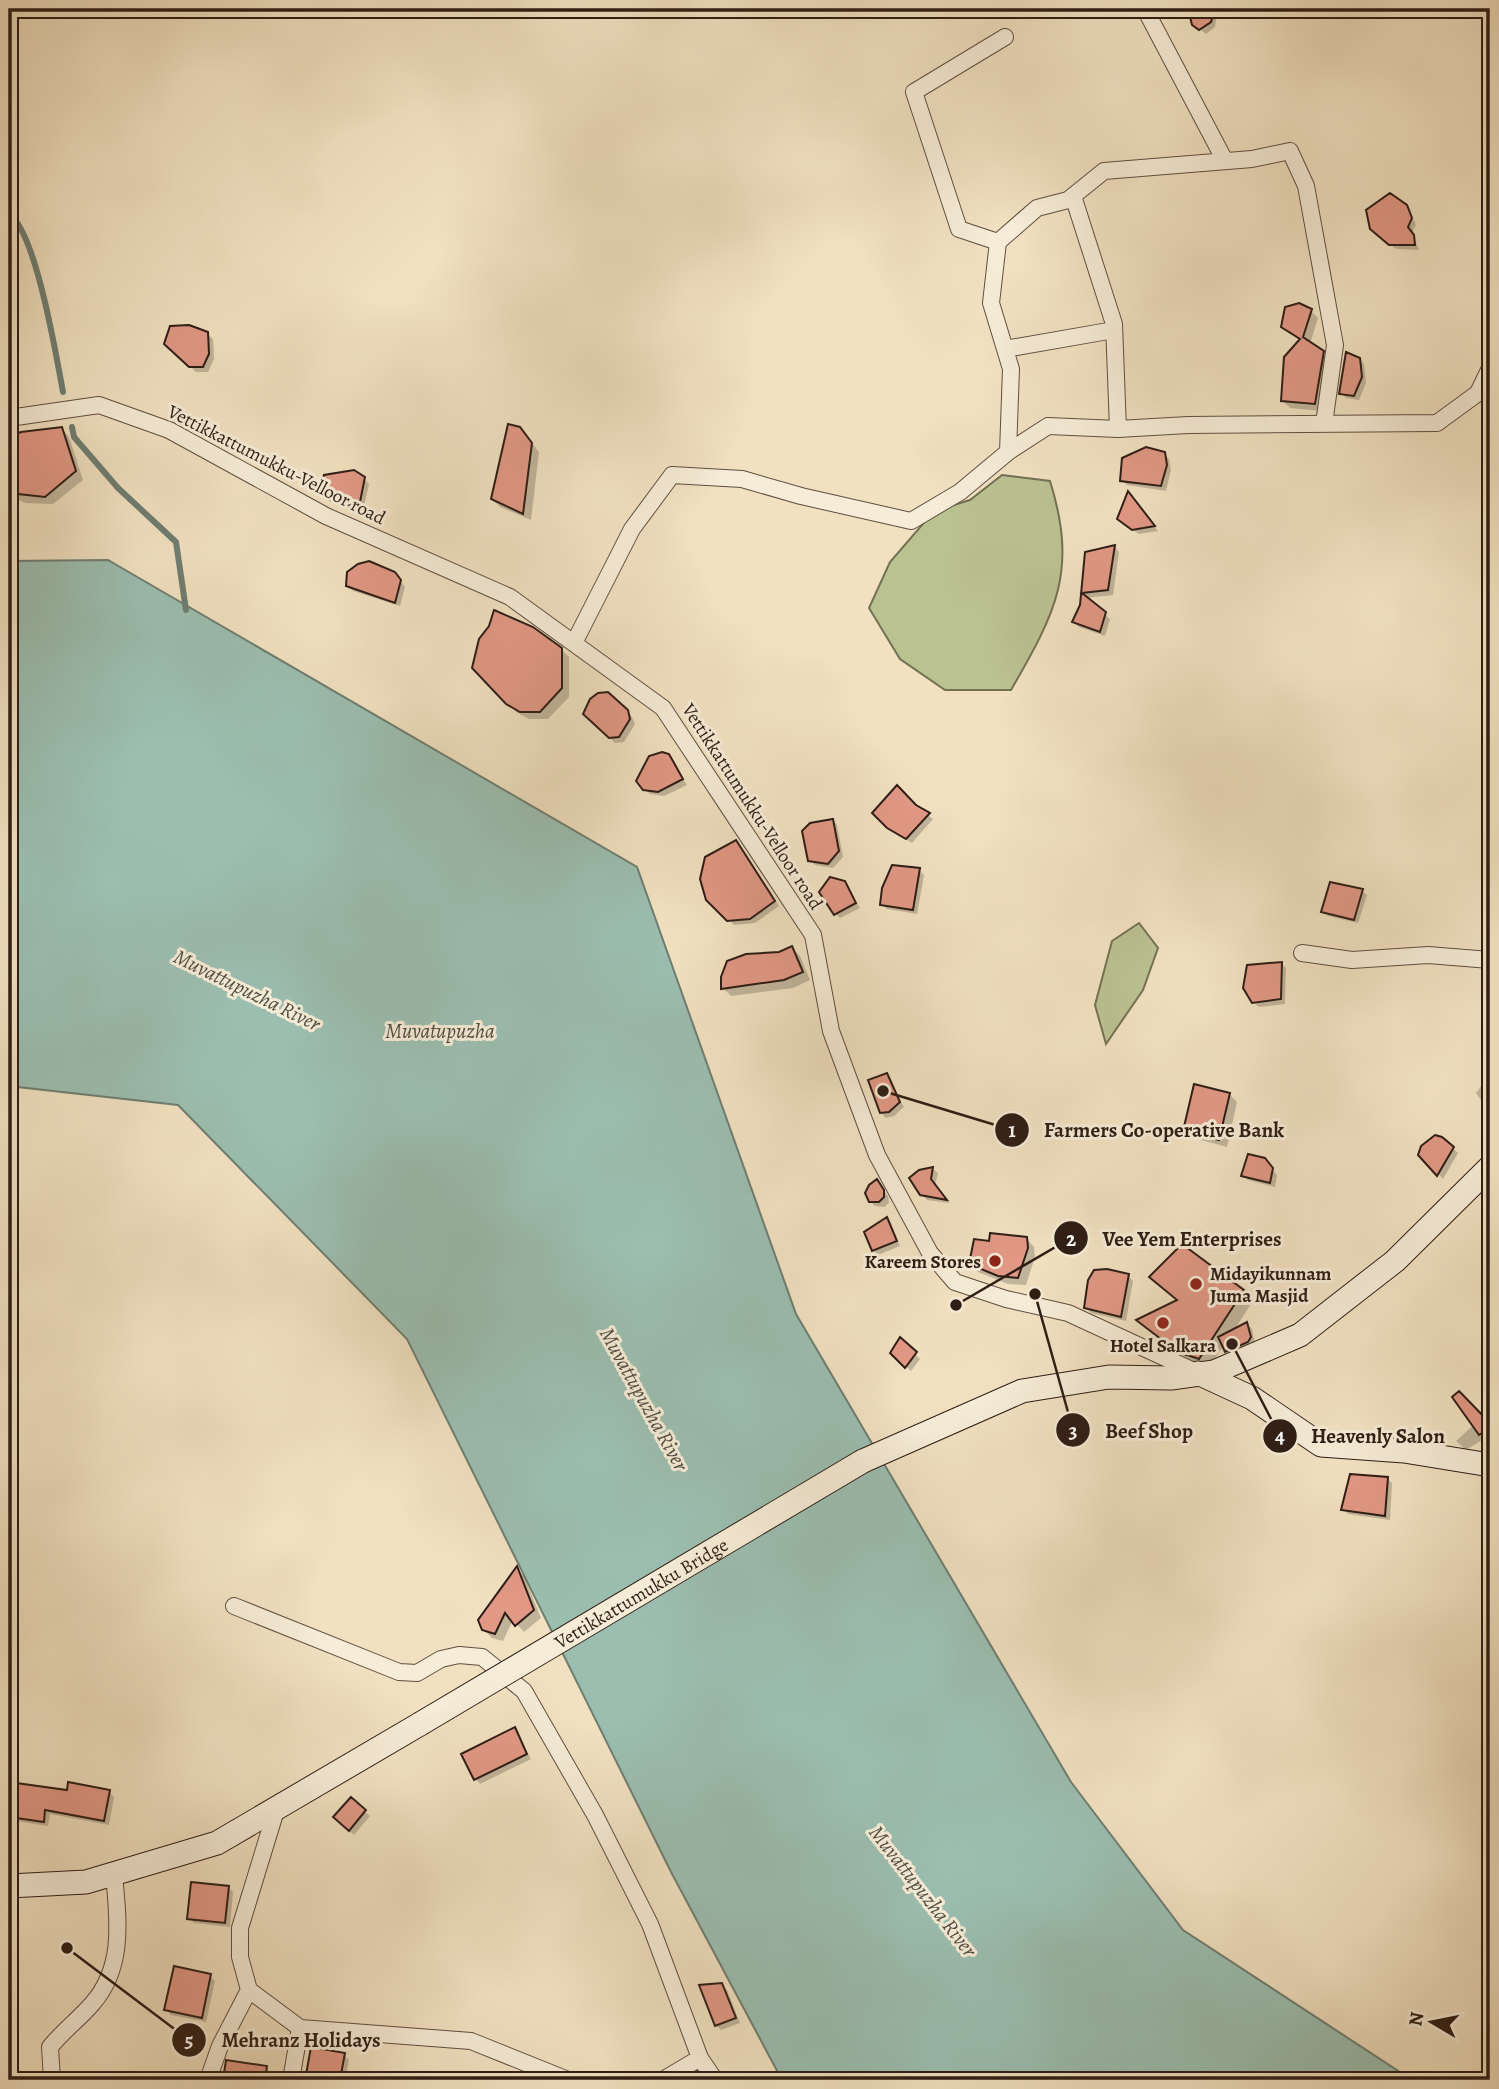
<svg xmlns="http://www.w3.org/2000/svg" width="1499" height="2089" font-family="Alegreya,serif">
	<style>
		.green { fill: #bbc292; stroke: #747054; stroke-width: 2 }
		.water { fill: #9bbeb0; stroke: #6f7e72; stroke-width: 2 }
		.shadow { fill: #0003 }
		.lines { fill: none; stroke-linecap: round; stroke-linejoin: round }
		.stream { stroke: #6f7e72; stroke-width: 6 }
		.building { fill: #e19885; stroke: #2e1d15; stroke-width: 2 }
		.street-casing { stroke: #5f4e40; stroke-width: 18 }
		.secondary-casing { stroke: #2e1d15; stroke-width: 25 }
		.street { stroke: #f6ecd7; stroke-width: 16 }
		.secondary { stroke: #f6ecd7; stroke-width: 23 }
		.secondary-bridge-casing { stroke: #2e1d15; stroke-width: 25; stroke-linecap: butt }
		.secondary-bridge { stroke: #f6ecd7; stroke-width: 23 }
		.poi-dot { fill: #8f2418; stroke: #f6ecd7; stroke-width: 2.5 }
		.labels { text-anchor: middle; stroke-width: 6; stroke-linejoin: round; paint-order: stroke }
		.street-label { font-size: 19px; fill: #2e1d15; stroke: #f6ecd7 }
		.poi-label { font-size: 19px; font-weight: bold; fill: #2e1d15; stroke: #f6ecd7; text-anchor: end }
		.water-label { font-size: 21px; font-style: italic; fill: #4f4d44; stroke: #f6ecd7 }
		.leader { fill: none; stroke: #2e1d15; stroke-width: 2.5 }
		.callout-dot { fill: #2e1d15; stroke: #f6ecd7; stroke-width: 2.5 }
		.mark-label { font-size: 21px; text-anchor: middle; font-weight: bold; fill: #fff }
		.callout-label { font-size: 21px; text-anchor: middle; font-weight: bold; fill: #2e1d15; stroke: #f6ecd7; stroke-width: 6; stroke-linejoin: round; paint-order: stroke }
	</style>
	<rect width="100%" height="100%" fill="#f1e1c1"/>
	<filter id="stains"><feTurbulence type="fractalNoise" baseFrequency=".00286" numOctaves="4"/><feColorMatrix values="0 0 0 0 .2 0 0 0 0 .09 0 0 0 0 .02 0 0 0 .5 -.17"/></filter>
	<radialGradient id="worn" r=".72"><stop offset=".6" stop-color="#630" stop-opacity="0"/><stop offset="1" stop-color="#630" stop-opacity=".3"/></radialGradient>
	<path class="green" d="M1002 475 1050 481C1078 571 1056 612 1011 690H945L900 659 869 608 890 562 934 511 970 500Z
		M1139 923 1158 948 1143 990 1106 1044 1095 1005 1112 941Z"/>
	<path class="water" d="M108 560 637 867 796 1314 1071 1782 1183 1930 1412 2080H782L671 1872 407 1339 178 1105 9 1086V561Z"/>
	<path class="shadow" d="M1190 9H1218L1215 27 1206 34 1193 24Z
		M1405 206 1416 224 1412 233 1419 250 1396 249 1379 236Z
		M1311 311 1318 318 1310 344 1330 360 1322 411 1290 408 1282 400 1301 341 1283 327Z
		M207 334 213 339 214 359 208 372H196L166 343Z
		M1359 359 1364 364 1366 383 1359 400 1346 398 1341 393Z
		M61 428 69 437 83 480 53 504 25 503 9 496V438L21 433Z
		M527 437 539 452 531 520 500 507 492 499Z
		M1164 454 1169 459 1171 470 1166 491 1127 485 1122 480Z
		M364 479 369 484 363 511 337 505 321 490Z
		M1132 498 1158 531 1139 534 1124 524Z
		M1115 547 1119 552 1113 595 1085 598 1110 619 1105 636 1079 627 1074 622 1082 606 1087 554Z
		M399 579 405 587 400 606 353 591 348 586Z
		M561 649 569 657V697L548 719H529L516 712 474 668Z
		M608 694 632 717 635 724 624 742 615 743 586 713Z
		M668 756 687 785 664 796 650 794 644 788Z
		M915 806 933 819 912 843 894 832 874 813Z
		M833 820 837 825 843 857 833 868 815 865 810 860Z
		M740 847 779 906 755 923 734 925 708 899Z
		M919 870 924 875 917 914 887 909 882 904Z
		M844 883 860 908 840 918 835 913Z
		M1362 891 1367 895 1358 923 1328 916 1323 911Z
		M792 948 800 956 810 980 793 988 731 996 723 988Z
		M1281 963 1286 968 1285 1004 1259 1007 1253 1002Z
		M886 1075 904 1107 894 1116 886 1118 881 1113Z
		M1490 1082V1113L1476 1093 1482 1085Z
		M1229 1094 1237 1102 1227 1147 1193 1138 1185 1130Z
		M1453 1148 1458 1153 1443 1179 1420 1154Z
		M1269 1165 1277 1175 1275 1187 1248 1180 1243 1175Z
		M933 1169 938 1173 935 1185 949 1203 927 1200 922 1194 920 1172Z
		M881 1187 888 1196 889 1203 884 1207 875 1206 870 1201Z
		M887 1219 900 1246 878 1255 873 1250Z
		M1026 1238 1034 1247 1035 1257 1026 1285 1008 1284 978 1272 970 1264 990 1243Z
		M1182 1246 1253 1301 1233 1332 1247 1324 1252 1329 1255 1343 1232 1356 1224 1345 1209 1368 1190 1361 1148 1329 1178 1301Z
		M1128 1276 1133 1281 1126 1321 1091 1313 1086 1307Z
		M900 1340 920 1359 911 1371 892 1353Z
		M1490 1410V1435L1466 1450 1456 1441Z
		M1387 1478 1392 1483 1390 1520 1348 1514 1343 1509Z
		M517 1569 524 1576 541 1618 524 1632 513 1620 503 1641 492 1638 483 1629Z
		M514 1729 531 1759 480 1784 476 1779Z
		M9 1784 68 1792H109L114 1797 109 1825 50 1814 48 1826 9 1820Z
		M351 1799 370 1816 354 1835 335 1817Z
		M228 1887 233 1892 230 1927 194 1923 189 1918Z
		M210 1976 215 1981 206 2022 171 2015 166 2010Z
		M722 1985 727 1990 740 2023 721 2030 716 2025Z
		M313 2049 344 2055 349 2060 345 2080H307Z
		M228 2062 266 2068 271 2073 270 2080H225Z"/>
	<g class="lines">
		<path class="stream" d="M9 214C36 232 56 355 63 392
			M72 427 74 437 118 488 176 542 186 610"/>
	</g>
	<path class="building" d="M1188 9H1215L1211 22 1199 30 1192 25Z
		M1390 193 1407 205 1412 218 1408 227 1414 235 1415 245H1389L1370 229 1366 210Z
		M1299 303 1312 309 1303 337 1324 351 1315 404 1281 401 1284 357 1300 339 1281 327 1285 307Z
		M189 325 208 332 209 354 203 367H189L164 344 170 326Z
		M1346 352 1360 358 1362 377 1354 396 1339 394Z
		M508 424 520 427 532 443 523 514 491 499Z
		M62 427 76 471 45 497 9 493V437L21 432Z
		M1146 447 1165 452 1167 465 1161 486 1120 481 1122 458Z
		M354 470 365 477 359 507 330 500 319 490 324 475Z
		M1128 491 1155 526 1132 530 1117 519Z
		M1115 545 1108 590 1082 593 1106 612 1100 632 1072 622 1080 605 1085 552Z
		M369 561 395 572 401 580 395 603 346 586 347 572 358 564Z
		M494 610 533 627 562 648V688L540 712H520L506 704 472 668 479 639 489 626Z
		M608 692 628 710 630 719 619 737 609 738 583 714 590 699 598 693Z
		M662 752 669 754 683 779 658 792 643 790 636 781 649 756Z
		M897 785 916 805 930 813 906 839 887 828 872 813Z
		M833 819 839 851 828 864 808 861 802 831 810 823Z
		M736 840 775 901 750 919 727 921 706 900 700 879 705 857Z
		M892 865 920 868 913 910 880 905 882 888Z
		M830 877 845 881 856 903 834 915 819 892Z
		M1330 882 1363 889 1354 920 1321 912Z
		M792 946 803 972 784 980 721 989V977L727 961 746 954 779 952Z
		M1282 962 1281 999 1252 1003 1243 988 1247 965Z
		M887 1073 900 1102 889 1112 880 1113 868 1080Z
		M1194 1084 1230 1093 1219 1140 1183 1131Z
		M1435 1135 1442 1137 1454 1147 1437 1176 1418 1155 1421 1146Z
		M1248 1154 1265 1158 1273 1168 1270 1183 1241 1176Z
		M933 1167 931 1179 947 1200 920 1195 909 1178 919 1170Z
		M877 1179 884 1190V1197L879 1202H869L865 1193 869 1185Z
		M887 1217 897 1241 872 1251 864 1232Z
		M990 1233 1027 1237 1028 1248 1018 1278 998 1276 969 1264 974 1239 989 1241Z
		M1182 1244 1244 1290 1199 1359 1178 1352 1136 1320 1177 1300 1149 1277Z
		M1107 1269 1129 1274 1121 1317 1084 1308 1088 1280 1094 1270Z
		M1247 1322 1251 1337 1248 1342 1225 1352 1218 1337Z
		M900 1337 917 1352 905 1368 890 1353Z
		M1459 1391 1490 1423V1428L1479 1435 1452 1397Z
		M1350 1474 1388 1477 1385 1516 1341 1510Z
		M517 1566 534 1610 515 1626 505 1613 495 1634 482 1630 478 1620Z
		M515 1727 527 1754 474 1780 461 1754Z
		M9 1782 67 1790 68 1782 110 1790 104 1821 45 1810 44 1822 9 1817Z
		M351 1797 366 1810 349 1831 333 1817Z
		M191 1882 229 1886 225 1923 187 1919Z
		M174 1966 211 1974 202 2018 164 2010Z
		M722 1983 736 2018 715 2026 699 1985Z
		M311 2047 345 2053 340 2080H305Z
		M226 2060 267 2066 265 2080H223Z"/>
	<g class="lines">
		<defs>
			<path id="street" d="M1145 9 1225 161
				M1073 196 1114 324 1118 429
				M998 242 959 229 914 92 1005 37
				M1005 349 1114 330
				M9 418 99 405 169 430 326 516 510 597 663 708 813 935 831 1031 877 1155 930 1253 955 1282 1006 1299 1068 1313 1198 1373
				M1008 452 1011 369 991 303 998 242 1037 208 1068 200 1104 171 1252 159 1290 151 1306 186 1335 345 1324 424
				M574 643 632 529 672 475 742 479 801 496 911 521 960 492 1008 452 1048 426 1118 429 1188 425 1437 423 1478 393 1490 368
				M1302 953 1352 960 1428 955 1490 960
				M234 1606 399 1672 417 1673 441 1659 459 1655 482 1657 524 1691 595 1815 650 1924 700 2058 715 2080
				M277 1807 240 1928V1957L249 1990 300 2028 471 2041 568 2080
				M52 2080 50 2047C63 2031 79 2019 92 2004 125 1967 118 1919 114 1874
				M208 2080 220 2046 249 1990
				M291 2080 300 2028
				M663 2080 700 2058"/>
			<path id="secondary" d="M1198 1373 1252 1398 1321 1445 1404 1451 1490 1465
				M863 1461 1022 1391 1109 1377 1171 1378 1214 1372 1300 1335 1395 1261 1490 1167
				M9 1886 86 1882 217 1843 420 1724"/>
		</defs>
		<use href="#street" class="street-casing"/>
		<use href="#secondary" class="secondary-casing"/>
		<use href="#street" class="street"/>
		<use href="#secondary" class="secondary"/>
		<defs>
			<g id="secondary-bridge">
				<path id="s1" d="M420 1724 863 1461"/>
			</g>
		</defs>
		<use href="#secondary-bridge" class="secondary-bridge-casing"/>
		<use href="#secondary-bridge" class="secondary-bridge"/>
	</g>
	<g class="poi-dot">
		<circle cx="995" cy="1261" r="7"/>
		<circle cx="1196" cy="1284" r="7"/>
		<circle cx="1163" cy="1323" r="7"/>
	</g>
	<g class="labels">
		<g class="street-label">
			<text transform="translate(277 464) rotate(27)" y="7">Vettikkattumukku-Velloor road</text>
			<text transform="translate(753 806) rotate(57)" y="7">Vettikkattumukku-Velloor road</text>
			<text dy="7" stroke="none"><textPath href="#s1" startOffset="257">Vettikkattumukku Bridge</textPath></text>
		</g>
		<g class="poi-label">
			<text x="981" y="1268">Kareem Stores</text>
			<text x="1210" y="1280" text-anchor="start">Midayikunnam<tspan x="1210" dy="22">Juma Masjid</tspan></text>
			<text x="1163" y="1352" text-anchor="middle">Hotel Salkara</text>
		</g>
		<g class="water-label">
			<text transform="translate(247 990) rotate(26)" y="7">Muvattupuzha River</text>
			<text x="440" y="1038">Muvatupuzha</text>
			<text transform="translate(644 1399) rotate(61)" y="7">Muvattupuzha River</text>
			<text transform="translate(923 1891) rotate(52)" y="7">Muvattupuzha River</text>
		</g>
	</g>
	<path class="leader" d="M883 1091L1012 1130M956 1305L1071 1238M1035 1294L1073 1430M1232 1344L1280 1436M67 1948L189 2040"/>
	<g class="callout-dot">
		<circle cx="883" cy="1091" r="7"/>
		<circle cx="956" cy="1305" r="7"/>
		<circle cx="1035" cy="1294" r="7"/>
		<circle cx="1232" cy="1344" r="7"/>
		<circle cx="67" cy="1948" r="7"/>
		<circle cx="1012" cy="1130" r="18"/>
		<circle cx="1071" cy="1238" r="18"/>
		<circle cx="1073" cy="1430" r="18"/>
		<circle cx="1280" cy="1436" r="18"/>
		<circle cx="189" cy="2040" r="18"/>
	</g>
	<g class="mark-label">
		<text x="1012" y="1137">1</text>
		<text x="1071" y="1246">2</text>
		<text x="1073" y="1438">3</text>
		<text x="1280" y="1443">4</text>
		<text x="189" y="2047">5</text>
	</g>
	<g class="callout-label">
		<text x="1164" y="1137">Farmers Co-operative Bank</text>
		<text x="1192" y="1246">Vee Yem Enterprises</text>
		<text x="1149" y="1438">Beef Shop</text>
		<text x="1378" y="1443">Heavenly Salon</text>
		<text x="301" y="2047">Mehranz Holidays</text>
	</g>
	<rect width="1499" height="2089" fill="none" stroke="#f1e1c1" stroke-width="35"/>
	<rect x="10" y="10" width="1478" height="2068" fill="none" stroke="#2e1d15" stroke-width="3.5"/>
	<rect x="18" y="18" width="1464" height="2054" fill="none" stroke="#2e1d15" stroke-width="2"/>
	<g transform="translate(1432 2022) rotate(280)" stroke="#f6ecd7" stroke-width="5" paint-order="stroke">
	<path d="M0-5L12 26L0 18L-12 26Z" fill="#2e1d15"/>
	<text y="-10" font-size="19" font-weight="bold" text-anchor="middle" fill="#2e1d15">N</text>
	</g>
	<rect width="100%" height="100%" filter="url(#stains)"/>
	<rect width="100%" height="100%" fill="url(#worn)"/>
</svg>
